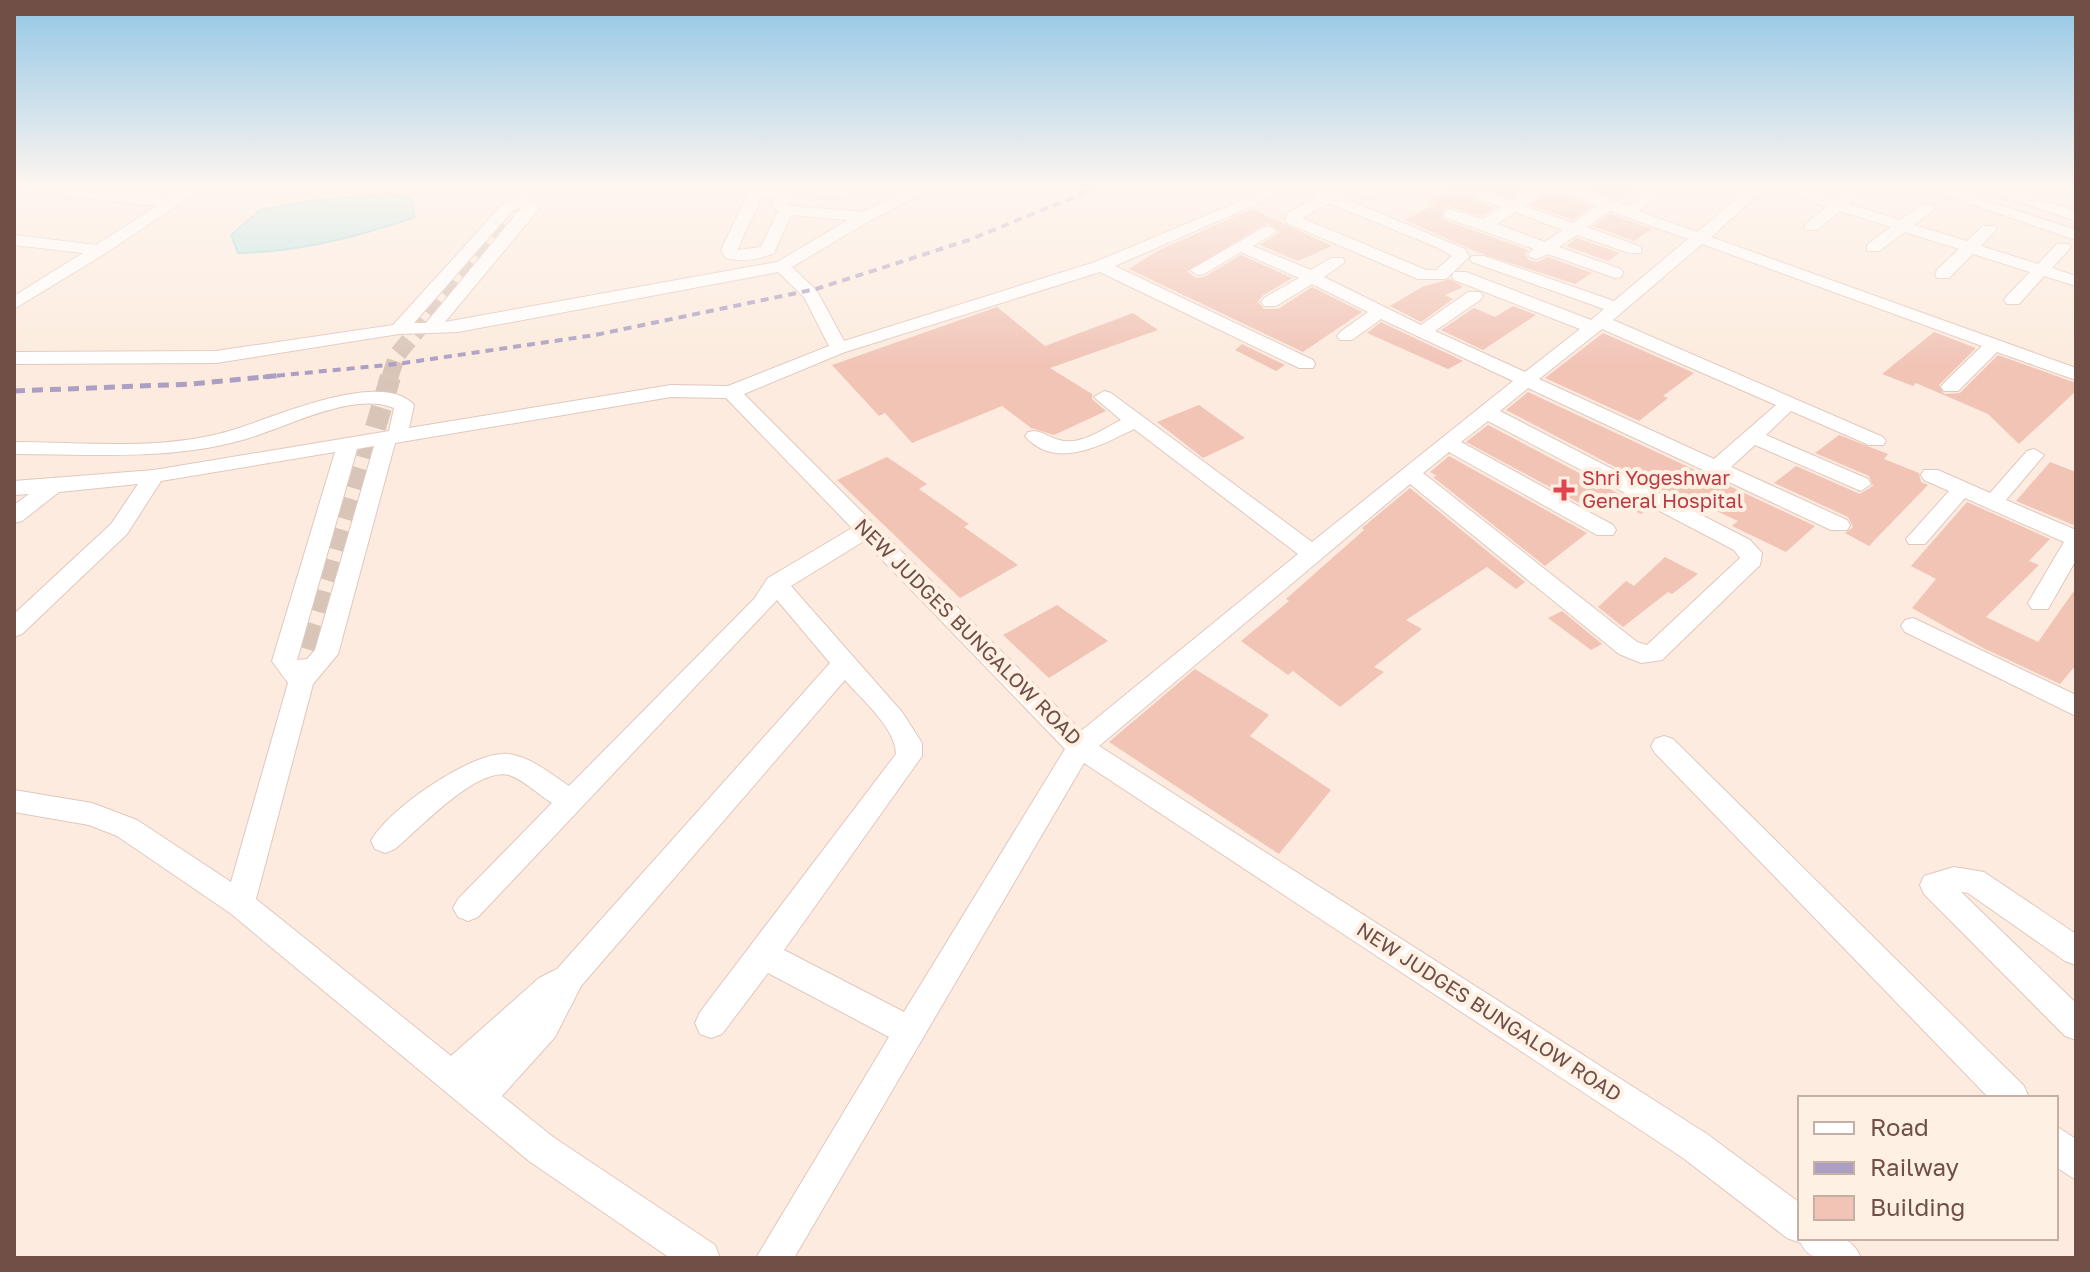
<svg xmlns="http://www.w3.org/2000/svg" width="2090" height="1272" font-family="'Golos Text',sans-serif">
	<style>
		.water { fill: #b4e4e3; stroke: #9ad6d5; stroke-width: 2 }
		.building { fill: #f1c4b6 }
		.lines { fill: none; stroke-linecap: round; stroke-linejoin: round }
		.minor-tunnel-far2 { stroke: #d9c4b8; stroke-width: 17; stroke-dasharray: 17 8; stroke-linecap: butt }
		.minor-tunnel-far1 { stroke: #d9c4b8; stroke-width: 21; stroke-dasharray: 21 11; stroke-linecap: butt }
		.minor-tunnel { stroke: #d9c4b8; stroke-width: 26; stroke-dasharray: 26 13; stroke-linecap: butt }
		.minor-casing { stroke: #e1c8be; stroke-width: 2 }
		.minor { fill: #fff; fill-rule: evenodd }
		.rail-far1 { stroke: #ac9fc3; stroke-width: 4; stroke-dasharray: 8 6; stroke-linecap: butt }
		.rail { stroke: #ac9fc3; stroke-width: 5; stroke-dasharray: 11 7; stroke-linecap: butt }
		.health-dot { fill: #e0444e; stroke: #fff0e4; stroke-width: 3 }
		.labels { text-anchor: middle; stroke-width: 8; stroke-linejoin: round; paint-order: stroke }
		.health-label { font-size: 20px; fill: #be3a42; stroke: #fff0e4; text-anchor: start }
		.street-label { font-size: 20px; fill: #714f47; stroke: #fff0e4 }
	</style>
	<rect width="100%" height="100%" fill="#fcebde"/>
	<path class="water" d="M387 194 411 198 415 217C358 237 298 252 238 253L231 235 260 210 309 201Z"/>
	<path class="building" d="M1456 188H1525L1512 198 1487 189H1476L1474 200 1494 208 1482 216 1448 206 1442 209V219L1528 250 1525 254 1529 260 1537 262 1548 257 1592 273 1575 284 1479 253 1405 220 1436 204 1430 202Z
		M1586 188H1636L1618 200Z
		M1551 189 1553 191 1591 207 1573 220 1531 205Z
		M1252 209 1332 246 1298 261 1260 245 1280 232 1268 223 1187 271 1196 278 1204 277 1241 255 1292 278 1262 296 1258 302 1264 309H1278L1312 287 1362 312 1303 352 1129 269 1159 250Z
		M1610 214 1652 229 1634 241 1593 226Z
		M1577 238 1620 253 1608 261 1566 246Z
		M1450 279 1463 287 1445 295 1453 299 1421 322 1390 306 1422 287Z
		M1513 306 1536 315 1483 350 1441 330 1474 308 1495 317Z
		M997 307 1045 346 1133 313 1158 330 1050 368 1092 394V399L1106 411 1054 435 1031 428 1002 406 912 443 885 413 879 416 832 365Z
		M1381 322 1463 361 1448 369 1367 333Z
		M1934 332 1976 348 1939 385 1944 394 1960 393 1998 355 2076 383V391L2019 444 1988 414 1916 383 1913 386 1882 374Z
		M1603 333 1694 373 1663 396 1668 398 1639 421 1545 378Z
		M1242 344 1285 365 1276 371 1235 350Z
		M1528 392 1815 526 1786 552 1732 526 1738 521 1672 490 1667 494 1506 410Z
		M1199 405 1245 438 1203 458 1157 422Z
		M1488 425 1648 509 1641 514 1598 493 1583 505 1466 442Z
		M1839 435 1888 454 1884 459 1919 473 1921 482 1928 485 1869 546 1845 533 1853 527 1848 517 1774 483 1796 466 1860 494 1873 486 1869 476 1815 453Z
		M1449 456 1587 533 1545 566 1433 477 1437 476 1430 472Z
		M887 457 927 484 919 489 969 524 964 527 1018 565 960 598 837 480Z
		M2050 462 2076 472V526L2016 501Z
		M1410 488 1525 582 1516 589 1487 567 1406 620 1422 629 1374 667 1384 672 1340 707 1293 671 1288 675 1241 641 1289 601 1286 599 1364 530 1362 528Z
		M1967 502 2050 539 2029 561 2039 565 1986 617 2038 642 2076 588V665L2060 684 1985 649 1912 608 1936 579 1911 566Z
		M1665 557 1698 574 1672 594 1668 592 1623 627 1598 607 1626 581 1634 586Z
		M1057 605 1108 641 1049 678 1003 635Z
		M1562 611 1602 644 1591 650 1548 618Z
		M1195 669 1269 715 1250 736 1331 790 1279 854 1109 742Z"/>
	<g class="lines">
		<path class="minor-tunnel-far2" d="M390 377 397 355 509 219"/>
		<path class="minor-tunnel-far1" d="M321 612 391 375"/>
		<path class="minor-tunnel" d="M310 650 322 610"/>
		<defs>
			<path id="minor" d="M30 188H80L170 198 185 188H203L106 253 14 309V296L83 253 14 245V235L96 245 157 206 37 193Z
				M712 188 785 191 793 196 788 204 790 206 863 212 914 188H934L871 220 792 267 817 291 844 341 1095 262 1272 188H1293L1115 266 1313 360 1315 364 1313 368H1299L1100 272 845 352 744 394 1081 731 1298 554 1134 429C1102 445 1055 471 1025 436L1028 432C1041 429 1047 437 1059 440 1081 446 1103 429 1121 420L1094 397 1104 391 1111 393 1312 542 1513 381 1381 319 1352 340H1340L1337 336 1340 332 1368 312 1312 284 1276 306H1264L1261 302 1264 298 1299 278 1241 252 1204 274 1198 275 1190 270 1263 228 1269 226 1277 231 1253 246 1311 270 1331 258H1343L1345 262 1324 277 1421 325 1468 292H1480L1483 296 1480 300 1435 331 1525 372 1580 329 1454 280 1452 276 1454 272H1466L1591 320 1604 309 1472 262 1470 259 1472 256H1484L1614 301 1688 239 1610 211 1587 227 1641 247V253H1629L1577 235 1559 247 1621 269 1623 273 1621 277 1615 278 1548 254 1536 259 1530 257 1528 254 1534 249 1444 217V211L1449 209 1483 219 1501 207 1476 198V192H1486L1512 201 1531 188H1549L1525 206 1573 223 1597 206 1554 188H1576L1627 206 1651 188H1668L1638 211 1697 232 1750 188H1766L1711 237 2076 368V380L1997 352 1958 391H1944L1941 387 1944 383 1982 346 1702 244 1613 320 1883 437 1886 441 1883 445H1869L1791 411 1766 435 1868 479 1871 484 1861 491 1755 445 1731 467 1847 520 1850 525 1847 530H1831L1528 388 1500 411 1750 540 1762 553 1760 565 1662 660 1641 663 1619 654 1410 484 1099 746 1707 1134 1800 1203V1238C1827 1238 1849 1229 1861 1258 1840 1258 1810 1266 1801 1243L1787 1238 1683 1158 1084 763 794 1258H756L889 1037 768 973 722 1034 711 1038 700 1034 695 1023 700 1012 896 754C896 728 861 699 845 680L581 986 555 1037 502 1096 553 1137 715 1245 720 1258H670L529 1161 230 913 117 836 89 825 14 812V790L92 803 137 820 231 882 288 683 272 661 335 452 161 481 127 534 22 634 14 637V614L111 524 138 484 59 492 22 521 14 523V505L29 494 14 495V481L154 470 389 431 394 408C353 391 287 427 246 439 171 461 91 454 14 454V442C87 442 168 452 239 428 276 416 383 369 414 405L409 428 671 385 728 386 829 346 804 297 778 272 458 332 399 334 216 363 14 364V352L216 351 393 325 502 205 522 196H532L539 209 445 322 777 262 848 220 791 215 774 253C758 260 743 262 726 258L721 250 747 196 719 193ZM761 198 775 199 772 205 778 211 761 247 737 250ZM522 207 426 323H414L512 211ZM1515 212 1563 230 1545 242 1497 224ZM1602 329 1776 405 1714 459 1539 379ZM671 397 726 398 852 528 768 578 754 599 569 786C551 774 531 757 509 754 474 749 386 811 371 841L375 849 385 853 395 849C418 830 477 766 509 775 524 780 539 795 552 803L458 899 453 908 458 917 468 921 478 917 777 600 830 663 557 969 539 978 451 1056 256 899 313 684 338 654 395 443ZM1488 421 1734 550 1740 558 1647 645 1637 642 1423 473 1449 452 1597 535H1613L1616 530 1613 525 1461 442ZM374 446 315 650 307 659 297 660 357 449ZM864 541 1065 749 904 1012 784 950 922 756V743L902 712 791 586Z
				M784 188H844L854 193 846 198 791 193Z
				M1299 188H1320L1334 194 1465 249 1469 257 1446 279H1418L1287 223 1285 220 1289 212 1316 198ZM1329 203 1436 247 1452 256 1436 270H1426L1302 218Z
				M1367 188H1387L1371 197H1361L1358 194Z
				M1776 188H1799L1836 200 1850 188H1867L1849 204 1900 220 1923 204H1933V210L1914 225 1967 241 1983 226H1995L1997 229 1981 246 2038 264 2057 244H2069L2071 247 2052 268 2076 276V286L2044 276 2019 304H2007L2004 300 2007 296 2030 272 1973 254 1949 278H1937L1935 274 1937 270 1959 249 1905 232 1879 251H1867V245L1891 227 1840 211 1817 230H1805V224L1827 207Z
				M1924 188H1947L2076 230V240Z
				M1978 188H2002L2076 211V221Z
				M2052 188H2076V198L2054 191Z
				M2034 449 2044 455 2006 500 2076 530V560L2048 609H2032L2028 603 2064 542 1965 498 1925 544H1909L1906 539 1949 491 1924 480 1921 475 1924 470H1938L1990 493 2027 451Z
				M1913 618 2076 695V716L1905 632 1901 626 1905 620Z
				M1664 736 1673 739 2024 1086 2029 1098H1989L1655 753 1651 746 1655 739Z
				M1954 867 1984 872 2076 934V965L2065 961 1968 893 1961 892 2076 1003V1040L2065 1036 1924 894 1920 885 1924 876Z
				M2056 1126 2076 1139V1180L2056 1167Z"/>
		</defs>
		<use href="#minor" class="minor-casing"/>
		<use href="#minor" class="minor"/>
		<path class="rail-far1" d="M263 377 397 364 595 335 816 289 969 240 1096 188"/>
		<path class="rail" d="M14 391 192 384 284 375"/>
	</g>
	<linearGradient id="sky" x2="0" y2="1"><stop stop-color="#93c7e6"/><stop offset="0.51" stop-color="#fef6f0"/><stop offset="1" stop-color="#fef6f0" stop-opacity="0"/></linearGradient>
	<rect width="2090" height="366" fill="url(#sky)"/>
	<path class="health-dot" d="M1560 478h8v8h8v8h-8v8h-8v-8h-8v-8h8z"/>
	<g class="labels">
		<g class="health-label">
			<text x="1582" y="485">Shri Yogeshwar<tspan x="1582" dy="23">General Hospital</tspan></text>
		</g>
		<g class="street-label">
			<text transform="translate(968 632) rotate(45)" y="7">NEW JUDGES BUNGALOW ROAD</text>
			<text transform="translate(1489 1012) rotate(33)" y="7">NEW JUDGES BUNGALOW ROAD</text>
		</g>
	</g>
	<rect width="2090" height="1272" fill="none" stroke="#714f47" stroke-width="32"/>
	<rect x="1798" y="1096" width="260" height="144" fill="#fff0e4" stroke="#c6b0a5" stroke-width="2"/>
	<rect x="1814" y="1122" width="40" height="12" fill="#ffffff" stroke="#c6b0a5" stroke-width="2"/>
	<text x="1870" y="1136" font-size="24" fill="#714f47">Road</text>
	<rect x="1814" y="1162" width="40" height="12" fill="#ac9fc3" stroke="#c6b0a5" stroke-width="2"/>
	<text x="1870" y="1176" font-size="24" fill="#714f47">Railway</text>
	<rect x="1814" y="1196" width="40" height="24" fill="#f1c4b6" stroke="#c6b0a5" stroke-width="2"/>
	<text x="1870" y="1216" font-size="24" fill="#714f47">Building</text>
</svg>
